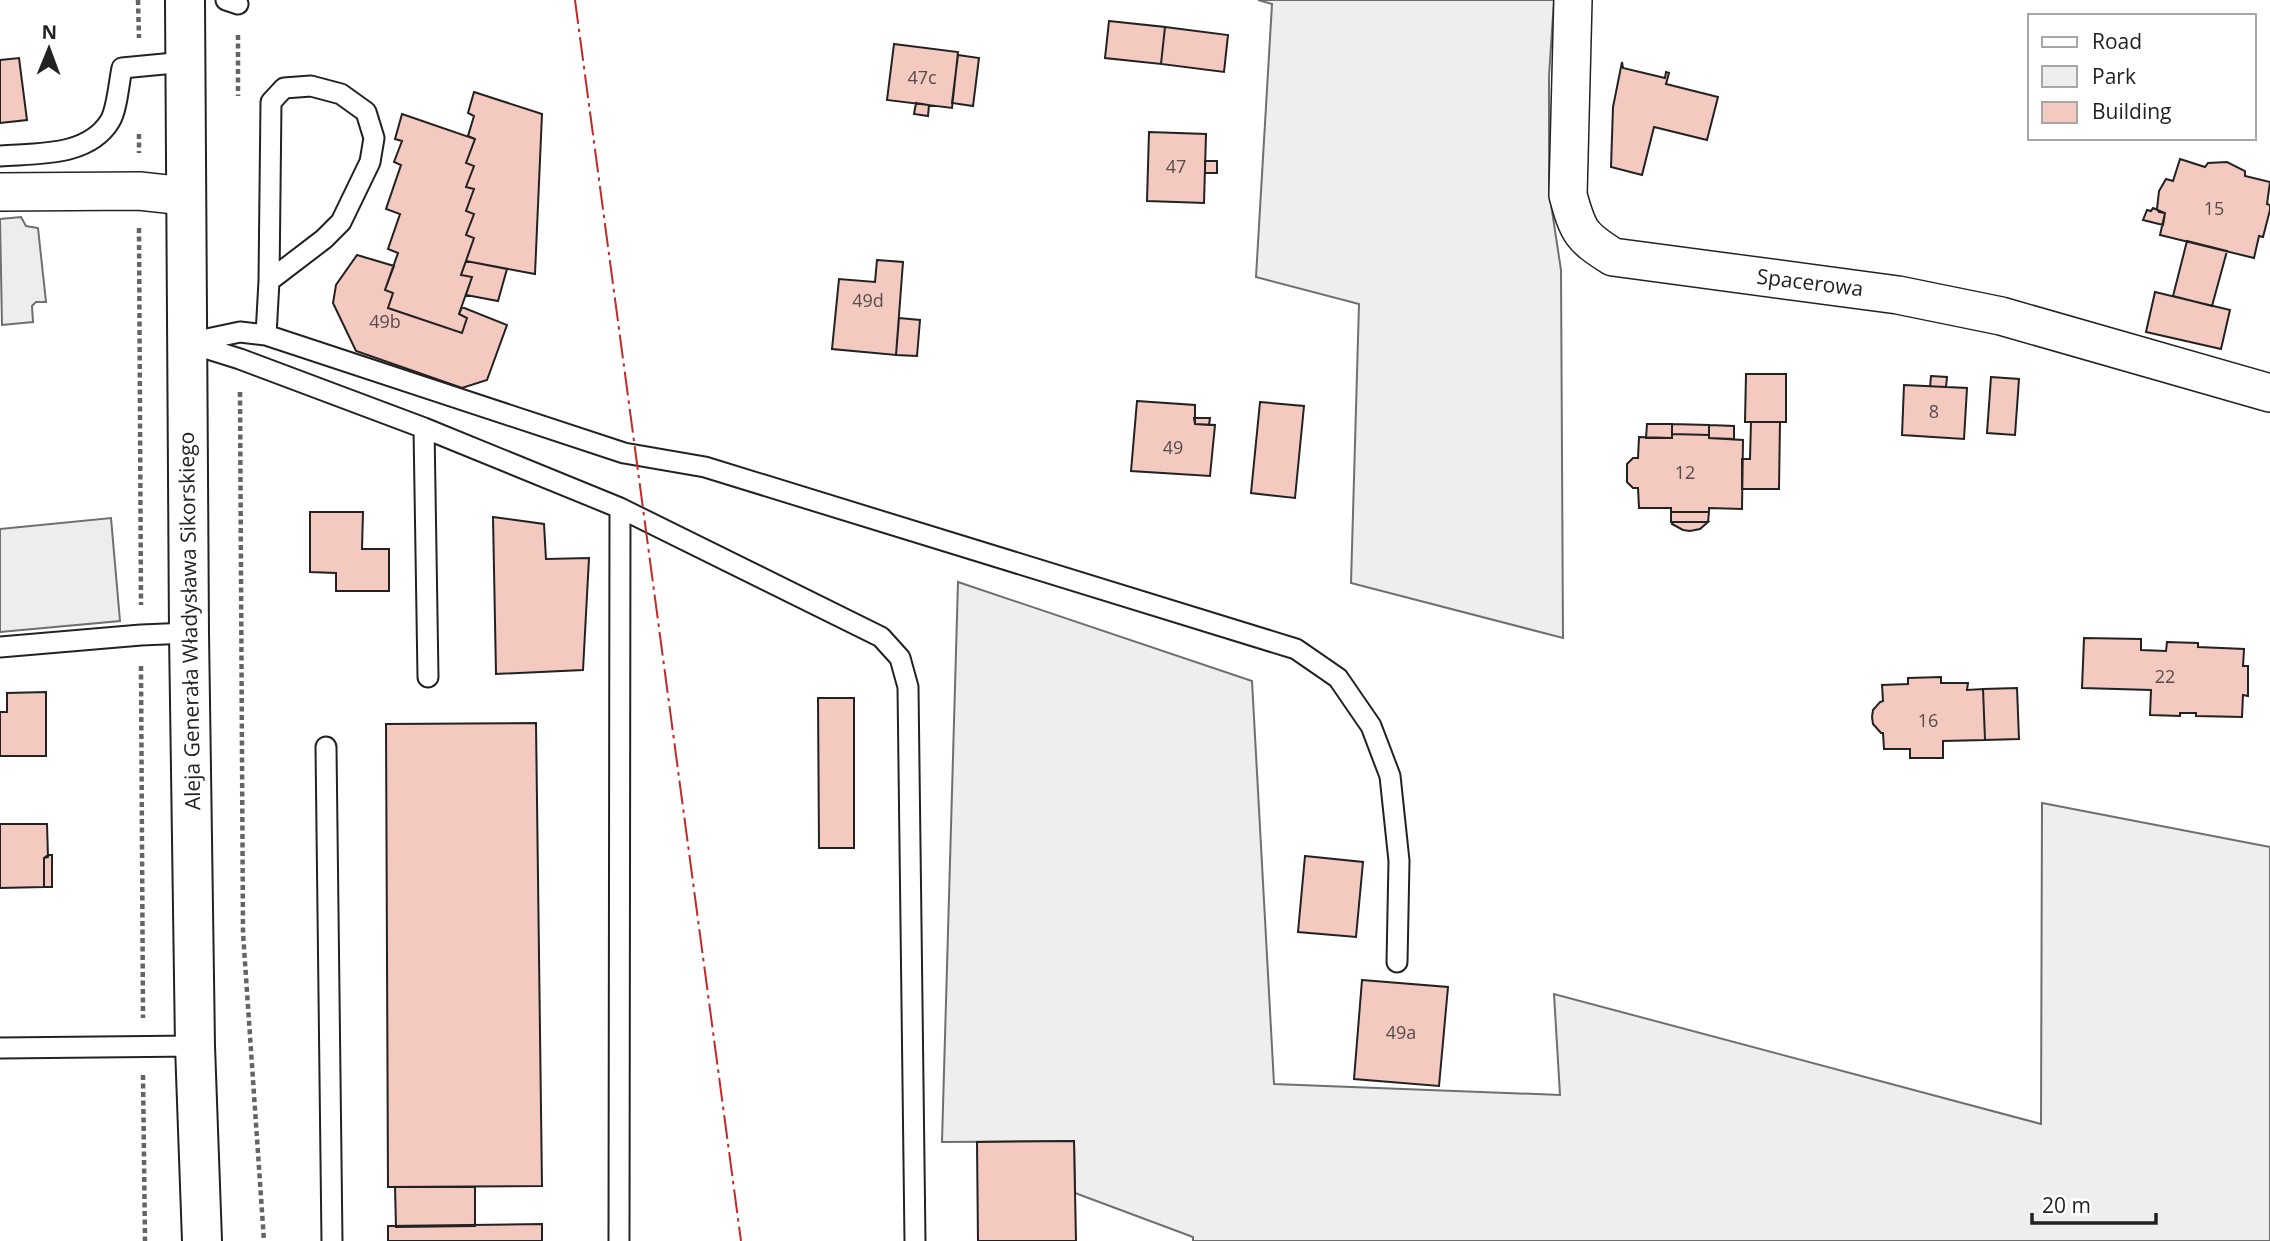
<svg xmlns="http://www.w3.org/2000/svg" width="2270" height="1241" font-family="'Open Sans',sans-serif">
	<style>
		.green { fill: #eee; stroke: #6f6f6f; stroke-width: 2 }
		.parking { fill: #ededed; stroke: #6f6f6f; stroke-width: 2 }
		.building { fill: #f3c9c0; stroke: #222; stroke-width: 2 }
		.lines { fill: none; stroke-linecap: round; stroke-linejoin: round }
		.service-casing { stroke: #222; stroke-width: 23 }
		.minor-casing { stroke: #222; stroke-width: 40 }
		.secondary-casing { stroke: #222; stroke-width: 42 }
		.path { stroke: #646464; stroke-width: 4.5; stroke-dasharray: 5 3.5; stroke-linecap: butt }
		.service { stroke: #fff; stroke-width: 19 }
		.minor { stroke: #fff; stroke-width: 37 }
		.secondary { stroke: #fff; stroke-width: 38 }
		.power { stroke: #c62828; stroke-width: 2; stroke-dasharray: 24 5 3.5 5; stroke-linecap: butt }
		.labels { text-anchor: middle; stroke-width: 5; stroke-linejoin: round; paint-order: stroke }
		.number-label { font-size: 18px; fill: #564c4a }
		.street-label { font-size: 21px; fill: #222; stroke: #fff }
	</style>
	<rect width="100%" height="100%" fill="#fff"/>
	<path class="green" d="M1258 0H1554L1549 76V191L1561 270 1563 638 1351 583 1359 304 1256 277 1272 4Z
		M958 582 1252 681 1274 1084 1560 1095 1554 994 2041 1124 2042 803 2270 847V1241H1193V1237L1075 1193 1074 1141 942 1142Z"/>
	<path class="parking" d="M21 217 26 226 38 228 46 302H36L32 306 33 322 2 325 0 219Z
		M111 518 120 621 0 632V529Z"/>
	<path class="building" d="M1109 21 1165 27 1161 64 1105 58Z
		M1165 27 1228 35 1224 72 1161 64Z
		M894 44 958 52 952 108 887 100Z
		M958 55 979 58 973 106 952 103Z
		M19 58 27 120 0 123V60Z
		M1622 62 1623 68 1665 78 1666 72 1669 73 1666 84 1718 97 1707 140 1654 127 1642 175 1611 167 1613 107Z
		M474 92 542 114 535 274 466 261 474 238 466 235 474 214 466 211 474 189 466 187 474 166 466 163 475 139 468 136 474 116 468 113Z
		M916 103 929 105 928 116 914 114Z
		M402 114 475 139 466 163 474 166 466 187 474 189 466 211 474 214 466 235 474 238 461 275 472 277 459 314 467 318 462 333 388 308 393 293 385 290 398 253 388 249 400 214 386 209 401 165 394 162 402 141 395 139Z
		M1149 132 1206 134 1204 203 1147 201Z
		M2180 159 2205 167 2208 163 2227 162 2245 171V176L2270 182 2267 204 2270 205V210L2263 237 2259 236 2254 258 2160 235 2165 213 2159 212 2157 209 2159 191 2166 179 2173 181Z
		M1205 161H1217V173H1205Z
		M2153 208 2165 213 2163 225 2143 220 2147 210 2151 211Z
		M2187 241 2227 251 2212 306 2173 296Z
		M357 255 394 266 385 290 393 293 388 308 462 333 467 318 459 314 462 307 507 325 487 380 462 388 356 351 333 303 336 285Z
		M877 260 903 262 896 355 832 349 839 279 875 282Z
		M466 261 507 269 498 301 466 295 472 277 461 275Z
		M2155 292 2230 310 2221 349 2146 332Z
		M899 318 920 320 917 356 896 355Z
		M1746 374H1786V422H1745Z
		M1931 376 1947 377 1946 387H1930Z
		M1991 377 2019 379 2015 435 1987 433Z
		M1904 385 1967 388 1964 439 1902 435Z
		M1137 401 1195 405V424L1215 425 1210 476 1131 471Z
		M1260 402 1304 406 1295 498 1251 493Z
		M1194 418H1210L1209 425 1195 424Z
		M1751 422H1780L1779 489H1742V459H1750Z
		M1647 424H1672V438H1646Z
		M1672 424 1709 425V435L1672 434Z
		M1709 425 1734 426V439L1709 438Z
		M1672 434 1709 435V438L1743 440 1742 509 1709 508V512H1671V508H1639L1638 488H1633L1627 482V464L1633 458H1638L1639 437 1672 438Z
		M310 512H363L362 549H389V591H336V573L310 572Z
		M1671 512H1709L1708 522H1671Z
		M493 517 544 524 546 559 589 558 583 670 496 674Z
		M1673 522H1708L1700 529 1690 531 1683 530 1672 524Z
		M2084 638 2141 639V650L2166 651 2167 642 2198 643V647L2244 649 2243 666H2248V696L2243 695 2242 717 2196 716V713H2180V716L2150 715 2151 690 2082 688Z
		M1941 677V683H1968L1967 690 1983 689 1985 740 1943 741V758H1910V749H1884L1883 733H1881L1873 724 1872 717 1873 710 1880 702 1883 701 1882 685 1908 684V678Z
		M2017 688 2019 739 1985 740 1983 689Z
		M46 692V756H0V712H7V693Z
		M818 698H854V848H819Z
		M536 723 542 1186 388 1187 386 724Z
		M0 824H47L48 857 44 858V887L0 888Z
		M48 855H52V887H44V858Z
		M1305 856 1363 862 1356 937 1298 932Z
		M1362 980 1448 987 1439 1086 1354 1079Z
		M1074 1141 1076 1241H978L977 1142Z
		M395 1187H475V1226L396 1227Z
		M542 1224V1241H388V1226Z"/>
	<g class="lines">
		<defs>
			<path id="service" d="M226 0 238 4
				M0 156C37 153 88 157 110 121 117 110 119 82 122 68L185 62
				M266 335 269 281 271 102 284 88 311 86 341 94 366 112 374 138 370 162 341 222 324 239 269 281
				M188 343 240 332 266 335 624 453 705 467 1296 649 1338 678 1371 726 1390 776 1399 861 1397 962
				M192 344 240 359 424 428 620 508 881 637 900 658 908 687 915 1241
				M424 428 428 677
				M0 647 141 635 189 633
				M326 747 332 1241
				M0 1048 195 1046
				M619 1241 620 508"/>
			<path id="minor" d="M1573 0 1568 195C1578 232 1581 237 1613 257L1898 295 2001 316 2270 393
				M0 192 139 191 185 196"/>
			<path id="secondary" d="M185 0 189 633 195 1046 202 1241"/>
		</defs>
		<use href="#service" class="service-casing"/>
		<use href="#minor" class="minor-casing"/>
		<use href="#secondary" class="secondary-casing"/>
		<path class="path" d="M138 0 139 38
			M238 35V96
			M139 134V153
			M139 228 141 605
			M240 392 243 933 264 1241
			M141 666 143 1018
			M143 1075 145 1241"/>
		<use href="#service" class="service"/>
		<use href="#minor" class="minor"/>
		<use href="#secondary" class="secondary"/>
		<path class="power" d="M575 0 741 1241"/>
	</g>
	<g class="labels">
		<g class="number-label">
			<text x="922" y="84">47c</text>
			<text x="1176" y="173">47</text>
			<text x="2214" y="215">15</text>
			<text x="868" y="307">49d</text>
			<text x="385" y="328">49b</text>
			<text x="1934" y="418">8</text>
			<text x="1173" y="454">49</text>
			<text x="1685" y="479">12</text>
			<text x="2165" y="683">22</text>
			<text x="1928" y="727">16</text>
			<text x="1401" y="1039">49a</text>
		</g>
		<g class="street-label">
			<text transform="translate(1810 283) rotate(7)" y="7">Spacerowa</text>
			<text transform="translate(190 621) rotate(-91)" y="7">Aleja Generała Władysława Sikorskiego</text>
		</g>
	</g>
	<rect x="2028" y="14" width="228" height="126" fill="#ffffff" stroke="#a7a7a7" stroke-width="2"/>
	<rect x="2042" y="37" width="35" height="10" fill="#ffffff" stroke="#a7a7a7" stroke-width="2"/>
	<text x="2092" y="49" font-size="21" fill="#222222">Road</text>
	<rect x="2042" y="66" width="35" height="21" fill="#eeeeee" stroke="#a7a7a7" stroke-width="2"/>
	<text x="2092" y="84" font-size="21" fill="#222222">Park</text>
	<rect x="2042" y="102" width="35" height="21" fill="#f3c9c0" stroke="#a7a7a7" stroke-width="2"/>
	<text x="2092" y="119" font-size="21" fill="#222222">Building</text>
	<g transform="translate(49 49) rotate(1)" stroke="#ffffff" stroke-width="5" paint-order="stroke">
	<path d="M0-5L12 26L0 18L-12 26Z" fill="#222222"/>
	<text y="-10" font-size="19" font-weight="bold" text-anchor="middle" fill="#222222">N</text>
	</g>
	<path d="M2032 1213v10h124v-10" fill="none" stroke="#222222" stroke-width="3.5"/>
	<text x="2042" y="1213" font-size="21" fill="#222222" stroke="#ffffff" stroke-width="5" paint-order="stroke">20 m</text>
</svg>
